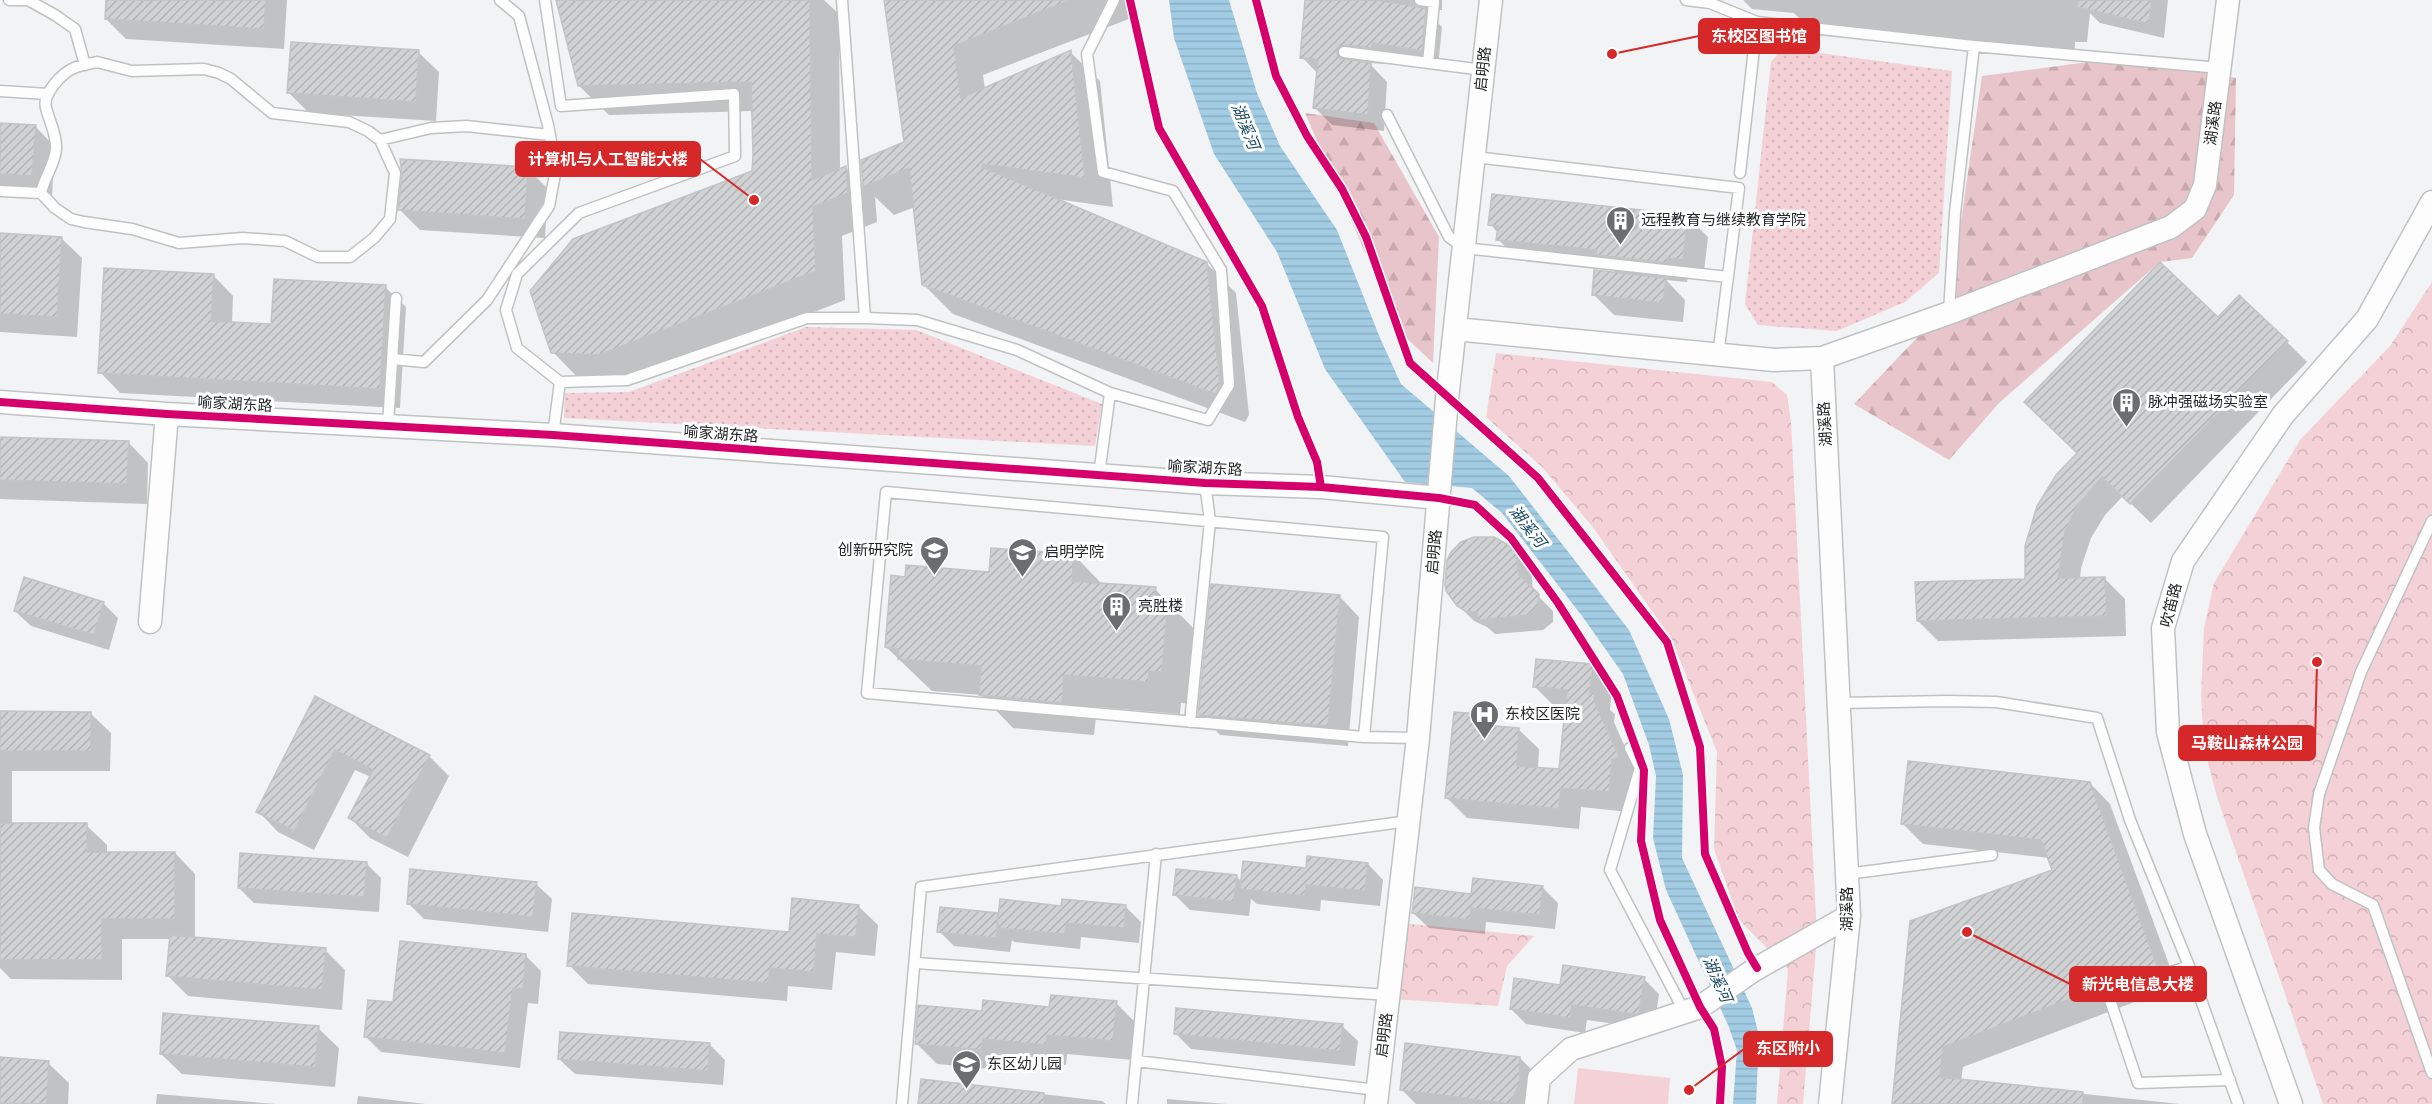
<svg xmlns="http://www.w3.org/2000/svg" width="2432" height="1104" font-family="Commissioner,'Noto Sans SC',sans-serif">
	<style>
		.grass { fill: url(#grass-dots) }
		.forest { fill: url(#forest-firs) }
		.park { fill: url(#park-crowns) }
		.pitch { fill: #f4d1d6 }
		.water { fill: url(#water-rules) }
		.shadow { fill: #0003 }
		.building { fill: url(#building-hatch); stroke: #c2c4c5; stroke-width: 1.5 }
		.lines { fill: none; stroke-linecap: round; stroke-linejoin: round }
		.service-casing { stroke: #c0c2c2; stroke-width: 13 }
		.minor-casing { stroke: #c0c2c2; stroke-width: 25 }
		.service { stroke: #fdfdfe; stroke-width: 10 }
		.minor { stroke: #fdfdfe; stroke-width: 22 }
		.cycleway-casing { stroke: #fff; stroke-width: 11 }
		.cycleway { stroke: #d6006c; stroke-width: 8 }
		.labels { text-anchor: middle; stroke-width: 6; stroke-linejoin: round; paint-order: stroke }
		.street-label { font-size: 15px; fill: #232526; stroke: #fff }
		.poi-label { font-size: 15px; fill: #232526; stroke: #fff; text-anchor: start }
		.water-label { font-size: 16px; font-style: italic; fill: #1c4b63; stroke: #fff }
		.leader { fill: none; stroke: #d62828; stroke-width: 2 }
		.callout-dot { fill: #d62828; stroke: #fff; stroke-width: 2 }
		.callout { fill: #d62828; stroke: #d62828; stroke-width: 2 }
		.callout-label { font-size: 16px; text-anchor: middle; font-weight: bold; fill: #fff }
	</style>
	<defs>
		<pattern id="grass-dots" width="8" height="8" patternUnits="userSpaceOnUse" patternTransform="scale(1.5)"><rect width="8" height="8" fill="#f4d1d6"/><path d="M2 2h.1M6 6h.1" fill="none" stroke="#d1b3b8" stroke-width="1.8" stroke-linecap="round"/></pattern>
		<pattern id="forest-firs" width="22" height="20" patternUnits="userSpaceOnUse" patternTransform="scale(1.5)"><rect width="22" height="20" fill="#e8c5cb"/><path d="M5 1l3.5 6h-7zM16 11l3.5 6h-7z" fill="#c7a9ae"/></pattern>
		<pattern id="park-crowns" width="20" height="18" patternUnits="userSpaceOnUse" patternTransform="scale(1.5)"><rect width="20" height="18" fill="#f4d1d6"/><path d="M2 6a3 3 0 1 1 6 0M12 15a3 3 0 1 1 6 0" fill="none" stroke="#d1b3b8"/></pattern>
		<pattern id="water-rules" width="6" height="5" patternUnits="userSpaceOnUse" patternTransform="scale(1.5)"><rect width="6" height="5" fill="#a2cce4"/><path d="M0 2.5h6" fill="none" stroke="#8bafc3"/></pattern>
		<pattern id="building-hatch" width="6" height="6" patternUnits="userSpaceOnUse" patternTransform="scale(1.5)"><rect width="6" height="6" fill="#cfd1d2"/><path d="M-1 1l2-2M0 6l6-6M5 7l2-2" fill="none" stroke="#b1b3b4"/></pattern>
	</defs>
	<rect width="100%" height="100%" fill="#f1f3f5"/>
	<path class="grass" d="M1783 48 1952 71 1939 273 1905 302 1837 331 1758 325 1745 304 1771 62Z
		M806 327 916 330 1102 404 1095 446 564 418 565 393 629 392Z"/>
	<path class="forest" d="M2088 62 2213 73 2236 78 2234 195 2192 258 2160 262 1999 403 1949 460 1854 404 1949 304 1982 76Z
		M1305 113 1374 123 1439 237 1433 363 1399 331Z"/>
	<path class="park" d="M2432 282V1104H2323L2217 797 2204 747 2201 696 2204 628 2214 583 2300 440 2390 346Z
		M1496 353 1772 382 1787 395 1791 422 1817 936 1803 1104H1777L1788 969 1739 920 1714 849 1717 752 1671 638 1592 526 1542 467 1486 417Z
		M1400 923 1534 936 1507 966 1498 1006 1392 999Z"/>
	<path class="pitch" d="M1578 1068 1670 1078 1668 1104H1574Z"/>
	<path class="water" d="M1169 0H1229L1257 93 1280 146 1337 230 1380 338 1401 384 1509 476 1629 630 1669 719 1683 775 1682 858 1752 1008 1759 1036 1756 1104H1733L1737 1050 1728 1025 1666 890 1653 838 1656 776 1649 745 1623 674 1582 616 1502 513 1472 488 1405 482 1325 369 1277 252 1214 154 1174 38Z"/>
	<path class="shadow" d="M107 0H287L284 49 126 39 106 19Z
		M557 0H824L839 14 840 170 846 168 864 186 906 143 886 0H1132L1134 17 983 75 985 89 1070 52 1100 81 1113 207 1056 199 1206 263 1236 293 1249 415 1245 422 953 314 923 284 915 207 894 215 875 197 877 222 842 236 845 300 629 384 582 382 553 352 753 172V111L609 115 579 86Z
		M1306 0H1442V10H1434L1430 15 1442 27 1438 67 1389 59V64L1369 63 1387 82 1384 131 1332 125 1315 108 1318 74 1302 57Z
		M1743 0H2168L2164 38 2100 23 2090 13 2087 42H2075L2074 60 1816 35 1794 13 1752 9Z
		M418 52 439 72 436 121 309 113 289 93Z
		M0 124 35 126 55 147 52 196 0 193Z
		M528 169 548 189 545 238 420 230 400 210Z
		M1687 216 1708 237 1703 280 1688 278 1687 282 1666 280 1685 300 1683 322 1614 315 1593 294 1617 274 1613 270 1518 260 1498 239V233L1490 224Z
		M0 234 61 238 82 258 77 337 0 332Z
		M213 275 233 296 232 324 273 326 385 287 406 307 400 408 120 393 100 372Z
		M2218 319 2287 342 2307 362 2151 523 2123 496 2105 515 2091 538 2081 568 2080 579H2105L2125 599 2126 636 1938 641 1918 621 2026 581 2027 547Z
		M0 438 128 442 148 463 147 504 0 499Z
		M1506 545 1531 570 1533 591 1553 611V622L1543 630 1495 634 1487 627 1474 621 1458 605Z
		M1074 555 1103 585 1155 589 1200 635 1194 704 1181 703 1180 714 1097 707 1094 735 1013 728 981 695 932 691 886 647 906 578 990 573Z
		M1339 596 1359 617 1348 746 1220 735 1200 714Z
		M103 603 118 618 109 650 31 626 15 611Z
		M1592 665 1612 686 1610 710 1615 714 1614 722 1638 777 1629 812 1581 807 1579 829 1467 818 1446 797 1483 715 1495 727 1518 729 1539 749 1538 769 1560 770 1567 708 1555 707 1534 686Z
		M316 698 429 756 449 776 408 857 370 838 350 818 371 777 355 770 314 850 278 832 258 811Z
		M0 713H90L111 733 110 771H12V824L86 825 107 845V853H175L195 874V939L325 950 345 970 342 1010 188 996 168 976 171 939H122V980L11 979 0 968Z
		M2090 783 2110 804 2177 986 1963 1067 1961 1081 2180 1104H1893L2054 871 2049 858 1923 844 1903 824Z
		M366 863 381 878 379 912 254 903 239 888Z
		M1368 864 1383 880 1380 906 1321 900 1320 911 1257 904 1251 899 1249 916 1190 910 1175 895 1237 877 1242 882 1307 870Z
		M536 884 552 899 548 932 424 919 408 903Z
		M1542 887 1558 903 1555 929 1486 922 1485 934 1429 928 1413 913 1473 895Z
		M858 906 878 925 875 956 836 952 832 990 788 986 787 1001 588 984 569 965 791 934Z
		M1062 907H1126L1141 922 1139 943 1081 937 1080 949 1014 942 1012 940 1010 952 954 946 939 931 997 914 1000 917Z
		M526 956 541 971 538 1004 528 1003 520 1068 381 1052 365 1036 395 1004Z
		M1644 979 1659 994 1654 1028 1650 1029 1587 1020 1585 1033 1526 1024 1511 1009 1562 987Z
		M1116 1003 1136 1023 1133 1060 1067 1054 1066 1065 1002 1058 1001 1070 937 1064 916 1043 983 1013Z
		M1342 1026 1358 1041 1355 1066 1191 1049 1175 1033Z
		M318 1028 339 1048 335 1087 182 1074 161 1054Z
		M709 1044 725 1060 723 1085 575 1074 559 1059Z
		M0 1058 48 1063 69 1083 68 1104H0Z
		M1520 1058 1535 1073 1531 1104H1416L1401 1089Z
		M922 1080 1102 1101 1106 1104H920Z
		M157 1094 276 1104H156Z
		M358 1096 426 1104H357Z
		M1167 1099 1227 1104H1167Z"/>
	<path class="building" d="M106 0H266L264 29 105 19Z
		M556 0H810L812 180 846 166 848 193 813 207 816 271 599 355 551 353 530 291 573 239 752 171 753 155 751 82 578 86Z
		M884 0H1070L954 46 961 98 1071 50 1085 178 983 164 982 167 1207 262 1220 385 1215 394 922 285 909 168 863 187 861 160 904 142Z
		M1305 0H1376L1426 8 1422 51 1372 43V48L1345 45 1338 48 1337 54 1340 58 1371 63 1368 115 1313 108 1318 60 1300 58Z
		M2078 0H2152L2149 24 2077 7Z
		M291 42 419 50 416 102 287 93Z
		M0 123 36 125 32 176 0 174Z
		M400 159 528 167 525 219 398 210 402 174Z
		M1492 194 1688 215 1683 260 1668 258 1667 263 1596 255 1597 250 1496 240 1498 226 1488 225Z
		M0 233 62 237 57 317 0 314Z
		M2160 262 2218 317 2239 295 2288 341 2130 504 2102 477 2077 506 2065 532 2058 578 2105 577 2107 616 1917 621 1915 582 2025 579V546L2037 506 2056 475 2077 453 2024 402Z
		M104 268 214 274 211 321 271 324 274 279 386 285 380 389 98 373Z
		M1594 270 1666 278 1663 303 1592 295Z
		M0 437 129 441 127 484 0 480Z
		M1474 537H1494L1507 544 1516 553 1519 575 1539 594 1538 607 1528 615 1478 620 1477 612H1467L1457 606 1446 591 1445 584 1447 560 1451 552 1461 542Z
		M991 548 1074 554 1072 581 1156 587 1155 600 1168 601 1162 672 1149 671 1148 682 1064 675 1062 703 979 695 981 666 898 659 899 649 885 647 891 575 905 577 906 565 989 572Z
		M24 577 104 602 94 635 14 611Z
		M1211 584 1340 595 1328 726 1198 715Z
		M1536 659 1593 664 1590 692 1595 693 1594 701 1619 757 1612 760 1609 792 1561 788 1559 809 1445 798 1454 712 1484 714 1483 725 1519 728 1517 766 1559 769 1567 690 1533 687Z
		M315 696 430 755 387 838 348 818 373 770 335 750 294 831 256 812Z
		M0 711 91 712V751H0Z
		M1908 761 2090 782 2157 966 1943 1047 1940 1077 2083 1092V1104H1892L1910 921 2052 870 2041 840 1901 824Z
		M0 823H87V852H175V919H102V960H0Z
		M240 853 367 862 364 897 238 888Z
		M1307 856 1368 863 1365 891 1306 885 1305 896 1240 889 1243 861 1306 868Z
		M410 869 537 882 533 917 407 904Z
		M1176 869 1237 875 1234 902 1173 895Z
		M1473 878 1543 886 1540 915 1471 908 1470 920 1412 913 1415 887 1471 894Z
		M792 898 859 905 856 937 817 934 814 972 770 968 768 983 567 966 572 913 789 932Z
		M1000 899 1061 906 1062 899 1126 905 1124 928 1066 923 1065 934 997 928Z
		M940 907 998 913 996 938 937 932Z
		M170 935 326 948 322 990 166 976Z
		M400 941 526 954 523 989 513 988 505 1053 364 1037 368 1000 393 1002Z
		M1563 965 1645 977 1639 1013 1634 1014 1572 1005 1570 1018 1510 1009 1514 978 1560 985Z
		M1051 995 1117 1001 1113 1041 1047 1035 1046 1045 983 1039 981 1050 915 1044 918 1005 982 1011 983 1000 1049 1007Z
		M1176 1008 1343 1024 1340 1051 1174 1034Z
		M163 1013 319 1026 315 1067 160 1054Z
		M560 1032 710 1043 708 1071 558 1059Z
		M1405 1043 1520 1057V1082L1510 1104 1400 1090Z
		M0 1057 49 1061 47 1104 0 1103Z
		M921 1079 1044 1093V1104H918Z"/>
	<g class="lines">
		<defs>
			<path id="service" d="M9 0H28L55 15 75 29 85 65
				M545 0 561 106 734 94 735 156 579 213 517 274 506 310 517 348 560 382
				M842 0 865 318
				M1420 0 1434 2 1428 63
				M1686 0 1710 3 1757 22 1740 173
				M1757 22 1974 46 2220 68
				M1344 52 1483 70
				M97 62 132 71 204 69 219 73 231 79 272 113 349 122 368 131 380 140 395 173 390 219 374 238 350 257H318L285 241 243 238 179 243 132 229 84 222 71 219 55 208 41 193C44 178 55 164 56 149 57 135 49 120 46 108 42 94 62 73 74 68 81 65 89 64 97 62Z
				M0 91 48 94
				M1387 115 1449 237 1464 248 1728 277
				M380 140 431 128 466 126 550 135
				M1475 157 1739 188 1718 356
				M0 191 41 193
				M1949 313 1955 213 1974 46
				M392 359 424 362 487 300 549 206 556 169 548 125 519 16 500 0
				M1110 393 1208 420 1229 385 1221 270 1173 191 1103 172 1087 54 1114 0
				M388 425 396 298
				M553 435 560 382 627 380 807 318H865L917 320 1017 350 1110 393 1099 475
				M886 492 1383 537 1364 737 867 693Z
				M2432 521 2361 672 2319 794 2314 828 2319 870 2332 884 2373 905 2432 1073
				M1839 703 1947 701 1996 702 2097 718 2130 820 2189 966 2238 1104
				M1190 722 1210 521 1205 483
				M1364 737 1418 738
				M1630 748 1640 768 1610 870 1684 1011
				M1847 874 1992 855
				M916 963 1388 995
				M2189 966 2108 994 2138 1083 2230 1080
				M1137 1061 1377 1090
				M902 1104 921 887 1409 821
				M1132 1104 1156 854"/>
			<path id="minor" d="M1455 329 1774 360 1822 358 1949 313 2171 227 2195 209 2205 185 2228 0
				M1822 358 1849 916 1830 1104
				M0 402 167 414 553 435 1205 483 1321 487 1439 498
				M150 622 167 414
				M1376 1104 1418 738 1447 399 1491 0
				M1536 1104 1539 1078 1571 1049 1700 1007 1754 970 1849 916
				M2291 1104 2195 834 2168 732 2163 628 2183 561 2283 415 2367 319 2432 202"/>
		</defs>
		<use href="#service" class="service-casing"/>
		<use href="#minor" class="minor-casing"/>
		<use href="#service" class="service"/>
		<use href="#minor" class="minor"/>
		<defs>
			<path id="cycleway" d="M1130 0 1159 128 1262 306 1298 417 1317 462 1321 487
				M1256 0 1276 76 1307 136 1342 189 1366 237 1410 363 1538 478 1667 642 1700 747 1705 854 1748 953 1757 968
				M0 402 167 414 553 435 1205 483 1321 487 1439 498 1475 505 1511 538 1558 603 1617 696 1644 770 1641 841 1660 920 1700 1007 1714 1029 1722 1067 1720 1104"/>
		</defs>
		<use href="#cycleway" class="cycleway-casing"/>
		<use href="#cycleway" class="cycleway"/>
	</g>
	<defs>
		<symbol id="building-pin" viewBox="-11 -11 22 30"><path d="M0 17L-7.5 6A9.5 9.5 0 1 1 7.5 6Z" fill="#6b6d6e" stroke="#fff"/><path d="M-4-6H4V6H1V3H-1V6H-4ZM-2.5-4.3h1.7v1.8h-1.7ZM.8-4.3h1.7v1.8H.8ZM-2.5-1h1.7V.8h-1.7ZM.8-1h1.7V.8H.8Z" fill="#fff"/></symbol>
		<symbol id="university-pin" viewBox="-11 -11 22 30"><path d="M0 17L-7.5 6A9.5 9.5 0 1 1 7.5 6Z" fill="#6b6d6e" stroke="#fff"/><path d="M0-5L7-2L0 1L-7-2ZM-4 1L0 2.5L4 1V4Q0 6-4 4Z" fill="#fff"/></symbol>
		<symbol id="hospital-pin" viewBox="-11 -11 22 30"><path d="M0 17L-7.5 6A9.5 9.5 0 1 1 7.5 6Z" fill="#6b6d6e" stroke="#fff"/><path d="M-5-5h3v3.5h4V-5h3V5h-3V1.5h-4V5h-3Z" fill="#fff"/></symbol>
		<symbol id="school-pin" viewBox="-11 -11 22 30"><path d="M0 17L-7.5 6A9.5 9.5 0 1 1 7.5 6Z" fill="#6b6d6e" stroke="#fff"/><path d="M0-5L7-2L0 1L-7-2ZM-4 1L0 2.5L4 1V4Q0 6-4 4Z" fill="#fff"/></symbol>
	</defs>
	<g fill-rule="evenodd">
		<use href="#building-pin" x="1604" y="204" width="33" height="45"/>
		<use href="#building-pin" x="2110" y="386" width="33" height="45"/>
		<use href="#university-pin" x="918" y="534" width="33" height="45"/>
		<use href="#university-pin" x="1006" y="536" width="33" height="45"/>
		<use href="#building-pin" x="1100" y="590" width="33" height="45"/>
		<use href="#hospital-pin" x="1468" y="698" width="33" height="45"/>
		<use href="#school-pin" x="950" y="1048" width="33" height="45"/>
	</g>
	<g class="labels">
		<g class="street-label">
			<text transform="translate(1483 69) rotate(-84)" y="5">启明路</text>
			<text transform="translate(2213 123) rotate(-83)" y="5">湖溪路</text>
			<text transform="translate(235 404) rotate(3)" y="5">喻家湖东路</text>
			<text transform="translate(1825 424) rotate(-93)" y="5">湖溪路</text>
			<text transform="translate(721 434) rotate(4)" y="5">喻家湖东路</text>
			<text transform="translate(1205 468) rotate(3)" y="5">喻家湖东路</text>
			<text transform="translate(1434 552) rotate(-85)" y="5">启明路</text>
			<text transform="translate(2171 605) rotate(-76)" y="5">吹笛路</text>
			<text transform="translate(1847 909) rotate(-90)" y="5">湖溪路</text>
			<text transform="translate(1384 1035) rotate(-83)" y="5">启明路</text>
		</g>
		<g class="poi-label">
			<text x="1641" y="225">远程教育与继续教育学院</text>
			<text x="2148" y="407">脉冲强磁场实验室</text>
			<text x="913" y="555" text-anchor="end">创新研究院</text>
			<text x="1044" y="557">启明学院</text>
			<text x="1138" y="611">亮胜楼</text>
			<text x="1505" y="719">东校区医院</text>
			<text x="987" y="1069">东区幼儿园</text>
		</g>
		<g class="water-label">
			<text transform="translate(1246 126) rotate(68)" y="6">湖溪河</text>
			<text transform="translate(1528 526) rotate(52)" y="6">湖溪河</text>
			<text transform="translate(1718 979) rotate(66)" y="6">湖溪河</text>
		</g>
	</g>
	<path class="leader" d="M1612 54L1699 36M754 200L700 159M2317 662L2315 743M1967 932L2070 984M1689 1090L1744 1049"/>
	<g class="callout-dot">
		<circle cx="1612" cy="54" r="6"/>
		<circle cx="754" cy="200" r="6"/>
		<circle cx="2317" cy="662" r="6"/>
		<circle cx="1967" cy="932" r="6"/>
		<circle cx="1689" cy="1090" r="6"/>
	</g>
	<g class="callout">
		<rect x="1699" y="19" width="120" height="34" rx="6"/>
		<rect x="516" y="142" width="184" height="34" rx="6"/>
		<rect x="2179" y="726" width="136" height="34" rx="6"/>
		<rect x="2070" y="967" width="136" height="34" rx="6"/>
		<rect x="1744" y="1032" width="88" height="34" rx="6"/>
	</g>
	<g class="callout-label">
		<text x="1759" y="42">东校区图书馆</text>
		<text x="608" y="165">计算机与人工智能大楼</text>
		<text x="2247" y="749">马鞍山森林公园</text>
		<text x="2138" y="990">新光电信息大楼</text>
		<text x="1788" y="1054">东区附小</text>
	</g>
</svg>
